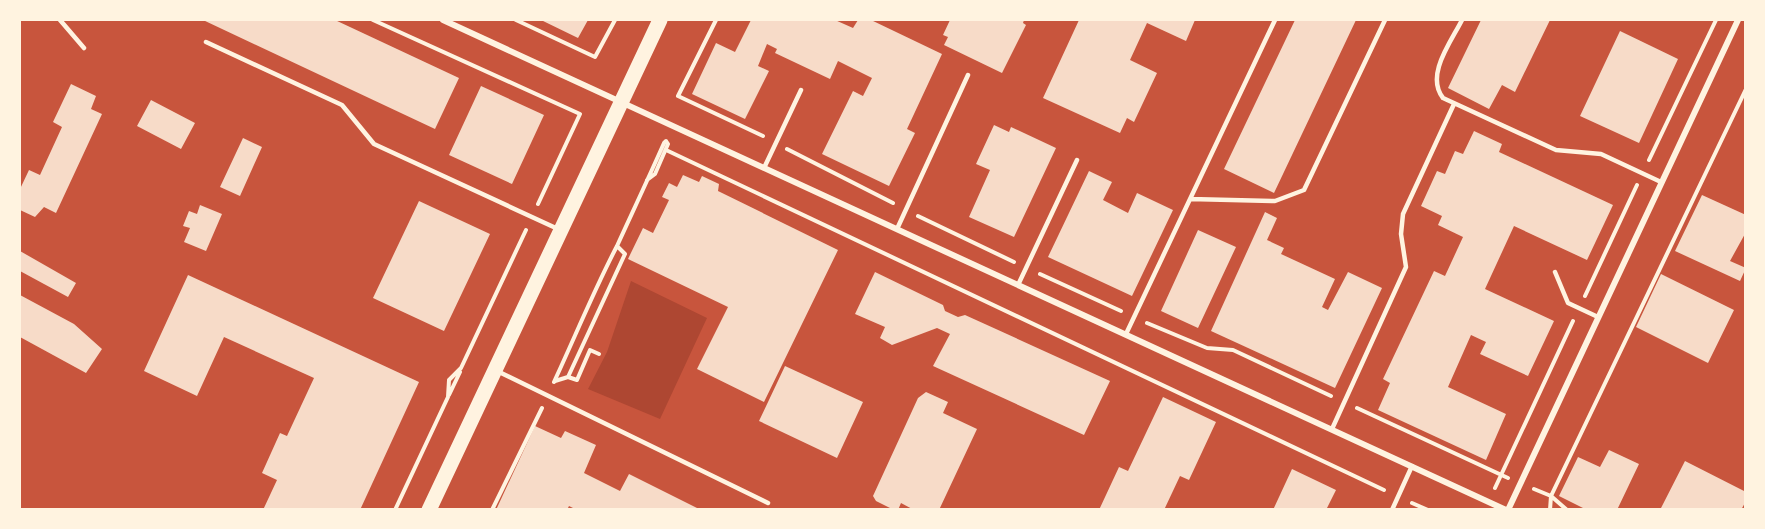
<svg xmlns="http://www.w3.org/2000/svg" width="1765" height="529" font-family="Merriweather,serif">
	<style>
		.green { fill: #ae4732 }
		.building { fill: #f7dbc8 }
		.lines { fill: none; stroke-linecap: round; stroke-linejoin: round }
		.path { stroke: #fff3e0; stroke-width: 4 }
		.service { stroke: #fff3e0; stroke-width: 4.5 }
		.minor { stroke: #fff3e0; stroke-width: 6 }
		.primary { stroke: #fff3e0; stroke-width: 15 }
	</style>
	<rect width="100%" height="100%" fill="#c8553d"/>
	<path class="green" d="M631 281 707 318 660 419 588 389 607 352Z"/>
	<path class="building" d="M203 20H335L459 78 435 129Z
		M541 20H588L578 38Z
		M751 20H835L853 28 858 20H871L942 54 907 129 915 133 889 186 822 154 853 91 863 96 872 78 838 61 830 79 775 53 777 49 767 44 758 66 769 71 745 119 692 94 716 43 735 52Z
		M950 20H1024L1023 23 1026 25 1002 73 944 45 948 37 943 35Z
		M1079 20H1195L1186 41 1147 23 1130 60 1157 73 1134 122 1127 118 1120 133 1043 98Z
		M1295 20H1356L1274 193 1224 169Z
		M1481 20H1550L1515 92 1502 85 1489 109 1448 88Z
		M1620 31 1678 59 1639 143 1580 116Z
		M71 84 96 96 91 109 102 114 56 213 44 207 35 217 20 210V189L29 170 40 175 62 127 53 122Z
		M481 86 544 115 512 184 449 155Z
		M151 100 195 123 181 149 137 126Z
		M994 125 1009 132 1011 127 1056 148 1014 237 969 217 990 170 976 164Z
		M1474 131 1502 144 1499 152 1613 205 1587 260 1514 226 1485 289 1554 321 1528 376 1480 354 1486 342 1471 335 1448 387 1506 414 1486 460 1378 410 1390 383 1383 379 1434 271 1445 276 1463 237 1438 225 1442 216 1421 206 1437 171 1445 174 1455 151 1463 154Z
		M243 138 262 147 240 196 220 187Z
		M1089 171 1112 182 1103 200 1128 213 1137 193 1173 210 1132 296 1048 257Z
		M683 175 699 182 702 176 719 184 718 191 838 250 764 402 697 369 728 307 628 259 643 228 653 233 669 200 662 197 669 183 677 187Z
		M1702 195 1746 215V232L1730 261 1746 268 1740 281 1675 251Z
		M419 201 490 234 444 331 373 298Z
		M200 205 222 214 206 251 184 242 190 228 183 226 189 211 197 214Z
		M1265 212 1277 218 1267 240 1284 248 1281 254 1335 279 1322 307 1328 310 1348 272 1382 288 1335 388 1211 331Z
		M1198 230 1236 247 1198 328 1161 311Z
		M20 251 76 283 68 297 20 271Z
		M875 272 943 305 945 311 958 317 965 315 1110 381 1084 435 933 366 950 334 937 328 892 345 880 338 885 327 855 314Z
		M1661 274 1734 310 1708 363 1636 327Z
		M188 275 419 382 360 510H263L277 480 262 473 280 433 287 436 314 378 224 337 197 396 144 371Z
		M20 295 74 324 102 349 86 373 20 337Z
		M785 366 863 402 837 458 759 421Z
		M926 392 948 402 943 413 977 429 939 510H914L901 503 898 510H894L876 501 873 496 918 398Z
		M1163 397 1216 422 1189 480 1180 476 1164 510H1099L1119 467 1128 471Z
		M535 426 561 438 565 431 596 445 584 473 620 491 629 474 701 510H577L569 506 567 510H496Z
		M1609 450 1639 464 1617 510H1587L1559 496 1578 457 1600 467Z
		M1685 461 1746 492V501L1741 510H1660Z
		M1292 469 1336 490 1326 510H1273Z"/>
	<g class="lines">
		<path class="path" d="M373 20 580 114 538 204
			M516 20 595 57 615 20
			M716 20 678 96 763 136
			M787 149 893 203
			M666 150 1384 490
			M1649 160 1716 20
			M918 216 1014 262
			M1040 274 1121 311
			M1585 296 1637 185
			M1147 323 1207 348 1233 350 1331 396
			M568 377 577 380 590 350 599 354
			M555 381 568 377 625 254 617 246
			M554 382C575 337 594 290 617 246 633 211 649 177 664 143L666 141 668 144 655 174 647 180
			M449 395 460 372
			M1357 408 1508 478
			M1495 488 1573 321
			M1534 489 1551 496 1567 510
			M1412 503 1428 510
			M395 510 448 397 449 380 461 368 526 230
			M492 510 542 408
			M1550 510 1551 496 1746 89"/>
		<path class="service" d="M60 20 84 48
			M1462 20C1451 42 1425 75 1443 98L1556 150 1601 154 1661 182
			M206 42 342 105 374 144 558 229
			M764 168 801 90
			M1190 199 1275 201 1304 190 1385 20
			M897 229 968 75
			M1555 272 1568 303 1598 317
			M1018 285 1077 160
			M1126 334 1275 20
			M497 371 768 503
			M1332 429 1406 267 1401 234 1403 214 1454 104
			M1392 510 1412 466"/>
		<path class="minor" d="M443 20 1506 510
			M1508 510 1738 20"/>
		<path class="primary" d="M429 510 660 20"/>
	</g>
	<rect width="1765" height="529" fill="none" stroke="#fff3e0" stroke-width="42"/>
</svg>
